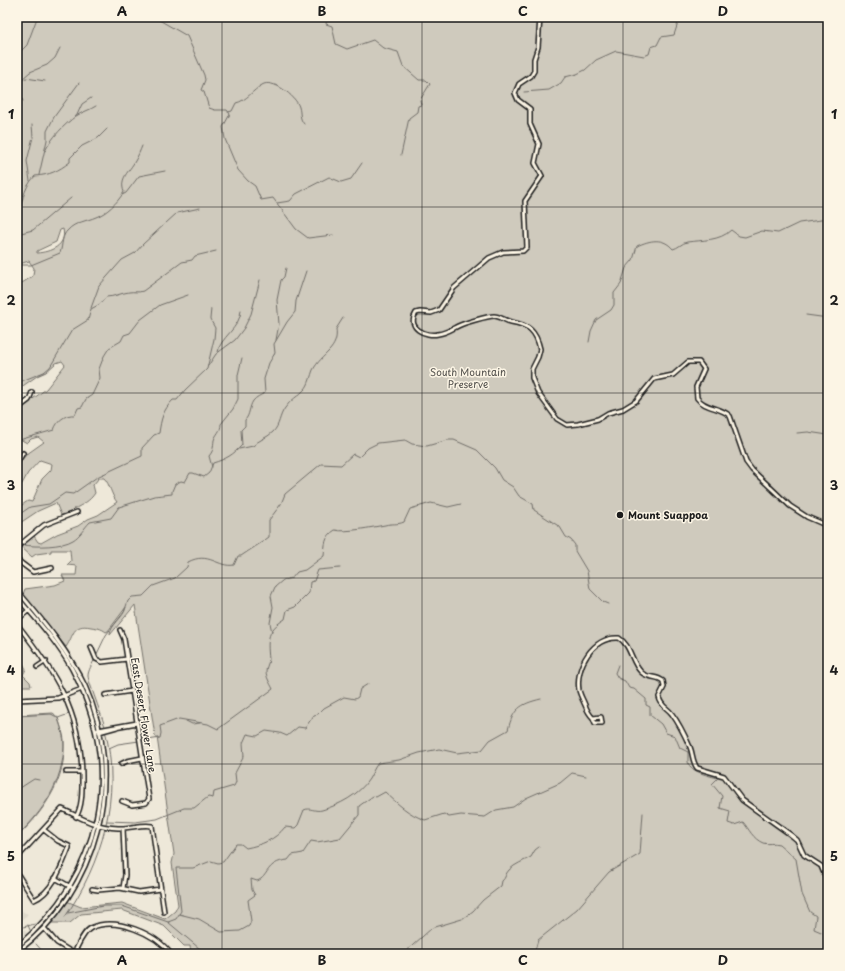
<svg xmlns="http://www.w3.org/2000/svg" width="845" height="971" font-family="'Playpen Sans',sans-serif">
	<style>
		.built { fill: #ded9cb }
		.green { fill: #cfcabd; stroke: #76736c; fill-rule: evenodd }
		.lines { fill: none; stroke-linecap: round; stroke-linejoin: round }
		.stream { stroke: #6f6c67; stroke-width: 1 }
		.minor-casing { stroke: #1c1c1c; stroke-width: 6 }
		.minor { stroke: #fcf5e5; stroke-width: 3 }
		.grid { fill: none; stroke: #1c1c1c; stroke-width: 1; stroke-opacity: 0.55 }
		.poi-dot { fill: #1c1c1c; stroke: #fcf5e5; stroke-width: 1.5 }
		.labels { text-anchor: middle; stroke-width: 3; stroke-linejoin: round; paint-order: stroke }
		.park-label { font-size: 10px; fill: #52504c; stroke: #fcf5e5 }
		.poi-label { font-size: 10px; font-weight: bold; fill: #1c1c1c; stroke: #fcf5e5; text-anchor: start }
		.street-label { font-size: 10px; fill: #1c1c1c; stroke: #fcf5e5 }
		.neatline { fill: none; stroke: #1c1c1c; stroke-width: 1.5 }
		.grid-label { font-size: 13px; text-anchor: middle; font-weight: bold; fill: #1c1c1c }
	</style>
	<rect width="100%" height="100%" fill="#eee8d9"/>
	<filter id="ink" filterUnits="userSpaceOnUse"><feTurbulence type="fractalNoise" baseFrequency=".025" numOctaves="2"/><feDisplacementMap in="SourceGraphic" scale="8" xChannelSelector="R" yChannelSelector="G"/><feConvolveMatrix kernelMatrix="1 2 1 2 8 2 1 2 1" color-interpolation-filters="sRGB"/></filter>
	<g filter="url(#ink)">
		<path class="built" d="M17 901 23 912 28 914 19 923 29 935 17 945Z"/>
		<path class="green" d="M17 17H828V954H191L190 946H184L164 926 122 910 81 914 70 923H46L64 900 81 907 122 903 165 919 175 911 178 905 172 863 174 854 157 737 155 736 135 605 110 635C110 625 124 618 126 607L108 631 106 632C101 628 97 628 91 627 72 623 74 636 66 647L23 594 25 589 55 585 65 581 62 575H76L77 566 67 565 71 561 70 550H51V552L36 554 32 557 21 547 34 536 38 542 41 543 57 534 78 526 88 519 98 515 117 502C111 495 110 484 104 478H99L93 485 95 493C90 501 82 505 74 509L71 512 61 515 56 503 38 511 17 525V508L28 501 32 502 42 479 51 470 52 464 40 460 28 473 22 484 17 483V465L27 454 44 442 38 437 31 439 27 443 18 438 17 427 19 425 17 422V411L46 389 65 365 62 361 56 363 46 372 37 376 17 390V286L33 276 34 268 29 261 19 264 17 262ZM63 229C67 246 50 252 37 253V251L56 242 60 230Z
			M17 652 26 669 23 675 30 682 31 686H17Z
			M53 713C59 717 60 724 62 731 72 772 45 811 17 837V715Z"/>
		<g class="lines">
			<path class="stream" d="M154 17 187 36 204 75 205 80 201 90 204 92 209 108 215 110H227L230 114 223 127 225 139 238 170 248 181 255 186 261 200 273 198 296 229 308 238 333 235
				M327 17 326 24 332 26 336 44 347 49 373 40 383 48 398 52 403 66 419 80H426L430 84 420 100 421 105 418 106 417 112 409 118 401 155
				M17 55 27 45 37 18
				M22 79 30 72 47 65 55 58 60 48
				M17 82 26 78 45 81
				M17 87 23 101
				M524 92 549 90 561 83 565 77 577 74 585 70 596 60 616 51 644 56 649 54 651 47 657 45 661 37 674 35 680 17
				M228 112 232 111 236 103C246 101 253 90 262 85 272 78 296 96 299 107 301 114 299 118 304 124
				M77 115 82 104 91 98
				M45 151C52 137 64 125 76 116 82 112 90 110 96 106
				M39 175 47 140V131L54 117 79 83
				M30 181 27 161 33 137 32 125
				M122 195 126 193 139 176 165 171
				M277 203 290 201 296 194 329 177 341 182 351 179 362 163
				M17 220C23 202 22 190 35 176 50 175 58 171 70 162V158L82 146 98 138 107 129
				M17 234 33 230 71 198
				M17 265H31L60 253C63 245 61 236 68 230 75 222 87 221 96 217 107 213 117 203 124 192 119 178 129 172 135 161 138 156 140 151 142 146
				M91 308 99 286 122 260 135 253 143 244 177 213 200 208
				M806 315 828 318
				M276 340 279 324 277 300 281 280 284 277 286 268
				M589 342 591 331 596 320 611 310 614 305V293L621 284 626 268 633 260 637 246C650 240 663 237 673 249 678 248 682 243 687 242 702 240 720 241 731 230L739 236 745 237 762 231 778 233 799 223 828 219
				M218 352C219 338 241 328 241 310
				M208 366 216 354 235 340 244 328 251 314 260 280
				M17 383 44 372 50 367 72 330 88 320 91 309 100 304 106 297C114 297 121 293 129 292 134 291 138 293 143 291L182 262 192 260 195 256 216 251
				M797 433 808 432 828 435
				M17 447 19 440 54 430C57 421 65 414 75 415L78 408 82 407 86 399 92 395 100 378 99 369 104 356 109 348 121 341 124 335 130 333 140 320 160 305 188 295
				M239 449 253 446C258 440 267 438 273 432 280 425 279 416 285 408 290 400 299 396 305 389 309 385 311 375 313 370 322 353 339 350 336 329L343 318
				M212 467 209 456C214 450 213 447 214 440 216 434 221 431 221 424L233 409 238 399V375L242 358
				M17 516 30 507 49 504 65 493 73 494 97 477 142 456V448L154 435 159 433C161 419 163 410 173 400H177L185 390 207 369 214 339 215 328 210 319 211 309
				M24 545C36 547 62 547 73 540 80 536 84 528 90 522L111 518 119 507 154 496 172 494V491L175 484 181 481 185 482 190 473H193L204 477 209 473 213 463C226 459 233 455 242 445L241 430 245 426V420C250 415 249 407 253 401 256 397 261 395 265 393L264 379 269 363 275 353 274 344 287 322 295 312 296 301 306 271
				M272 632 270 623 273 607 271 596 275 587 283 580 292 578 297 572 305 570 324 556C325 545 324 537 335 530 345 533 373 527 385 525 392 523 397 525 404 522L410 509 431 503 448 507 461 504
				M96 656 106 635 124 612 128 601 132 597 143 596 153 586 175 578 187 567 188 562C209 551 218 568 234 565L238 556H241C251 549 260 544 269 537V520L281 504 285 494 321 464 341 465 353 454 359 457 368 448 378 443 405 440 412 444 427 446 448 440H454L477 450 495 468 502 480 513 487 519 496 533 504 534 510 560 527 566 537 571 540 575 545V551L587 571 590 589 603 602 608 604
				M95 659C92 664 88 671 88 676 88 680 103 719 105 727
				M618 665 615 673 618 678 625 681 629 688 634 689 646 699V705L650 707V715L661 724 666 733 675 736 680 748 688 752C688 755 688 759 688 762 690 772 710 776 718 778L712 784 722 796 720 808 730 811 728 823 734 825 743 822C749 829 753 839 763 843 768 845 773 842 779 844L796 859 802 894 810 912 816 916 814 929 828 935
				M17 716 51 714 57 717
				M186 721 192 724 200 723
				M142 741 160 738 161 733 160 726 179 719 208 724 218 729 273 689C270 683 266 677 266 671 266 667 269 663 269 659 267 639 267 630 285 619L287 610 295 607 309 593 310 582 314 581 318 570 340 568
				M109 748 118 744 139 741
				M17 790 34 779 39 780
				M107 821 135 822 157 819 184 808H194L208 797 213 798 214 792 234 786 236 782 235 773 244 756 243 743 247 734 257 736 266 731 280 733 287 736 298 727 305 728 314 715 318 714 324 708 344 697 355 699 358 697 360 689 368 684
				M17 836C43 812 63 782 64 745 65 736 60 726 58 718L69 714
				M68 913 103 906H122L168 922 206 954
				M179 914 199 919 221 932 240 931 249 926 251 921 248 900 255 895 252 890 251 879 257 881C269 877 265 862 288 860L292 855 303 853 311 841 317 842 340 838 359 815V806L373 796 376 797 385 792C398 804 408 814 425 820L444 814 449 817 461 815 485 817 496 810 513 807 526 798 560 783 572 773 586 776
				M65 917C102 863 122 796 105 730
				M168 922 176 919 181 911 176 868H193L211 861 218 863 223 862 236 844H241L246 848C261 845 275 840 285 827L295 828 298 825 304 810C310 807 315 812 322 810 339 805 359 795 369 779 372 774 374 768 378 763L399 760 419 753 439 749 457 753 482 750 490 740 508 730C513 709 520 704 541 699
				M28 925 30 930
				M23 927 35 924
				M36 944 45 954
				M403 954 432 928 462 919 473 911 483 900 501 886 502 881C506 878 505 874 509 870 515 864 524 861 531 857L535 850 539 847
				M534 954 538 940 577 909 609 872 640 854 643 813
				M683 954 686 953
				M827 954 825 949 828 944"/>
			<defs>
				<path id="minor" d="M540 17 538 47 534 59V71L531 76 519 84 515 93 518 100 530 109V124L539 144 535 163 542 176 525 201 527 247 523 251 503 252 489 258 454 288 439 310 431 313 420 312 416 313C406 328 426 337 438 334 446 333 452 329 458 326 464 323 488 316 494 316 500 316 505 321 511 322 529 325 536 331 540 349L538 357 532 369V378L538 393 557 419 567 425 578 424 598 419 608 413 623 409 636 401 654 379 673 375 688 362H699L704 369 696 387 697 398C705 409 721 407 730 416L746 462 752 470 790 506 807 517 828 526
					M17 409 29 400 32 392
					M17 463 23 453
					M17 547 44 525 77 512
					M17 560 33 572 52 568
					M17 590C43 621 68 650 85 686 127 779 98 891 17 952
					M17 597C37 620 57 642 72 669 125 769 102 874 17 947
					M17 620 29 610
					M17 624C55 672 81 712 82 775 82 788 83 805 76 817
					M120 630 124 639 149 799 146 803 132 805 122 801
					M91 647 96 659 102 662 127 659
					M37 667 46 661
					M105 695 132 691
					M17 700 58 698 82 689
					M601 717 602 723H595L593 718Z
					M593 718C589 714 587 710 585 705 583 700 580 695 579 690 575 667 593 636 619 638 631 645 631 662 641 672 648 679 656 675 663 681L664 687 659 697C661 707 667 707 672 714 678 722 686 738 690 747 693 754 692 761 697 768L724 776 742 800 791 835 797 840 804 855 821 866 828 883
					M98 730 137 723
					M99 732 117 727
					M121 764 127 761 142 758
					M66 772H82
					M123 828 125 875 123 888
					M17 858 62 809C82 818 94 827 118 828 129 829 141 824 152 826L164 912
					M17 873 34 900C53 892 62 865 69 848V846L58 841 44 830
					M55 878 71 887
					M92 889 98 890 120 888 139 892 160 889
					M44 928 57 943 75 954
					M19 949 25 954
					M74 953C78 946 83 932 91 928 116 916 156 934 171 954"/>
			</defs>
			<use href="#minor" class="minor-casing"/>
			<use href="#minor" class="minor"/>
		</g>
	</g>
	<path class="grid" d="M222 17V954M422 17V954M623 17V954M17 207H828M17 393H828M17 578H828M17 764H828"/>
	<circle class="poi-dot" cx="620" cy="515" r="4"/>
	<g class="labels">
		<g class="park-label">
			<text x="468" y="376">South Mountain<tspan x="468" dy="12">Preserve</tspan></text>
		</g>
		<g class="poi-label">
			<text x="628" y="519">Mount Suappoa</text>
		</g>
		<g class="street-label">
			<text transform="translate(144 715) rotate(81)" y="4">East Desert Flower Lane</text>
		</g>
	</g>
	<rect width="845" height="971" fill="none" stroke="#fcf5e5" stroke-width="44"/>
	<rect x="22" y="22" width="801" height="927" class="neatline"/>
	<g class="grid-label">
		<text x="122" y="16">A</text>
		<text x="322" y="16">B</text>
		<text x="523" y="16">C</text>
		<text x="723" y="16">D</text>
		<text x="11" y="119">1</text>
		<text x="834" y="119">1</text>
		<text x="11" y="305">2</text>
		<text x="834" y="305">2</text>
		<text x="11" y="490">3</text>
		<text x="834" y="490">3</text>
		<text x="11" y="675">4</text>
		<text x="834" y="675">4</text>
		<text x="11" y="861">5</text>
		<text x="834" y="861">5</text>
		<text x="122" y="965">A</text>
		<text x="322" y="965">B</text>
		<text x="523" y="965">C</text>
		<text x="723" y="965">D</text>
	</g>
</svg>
